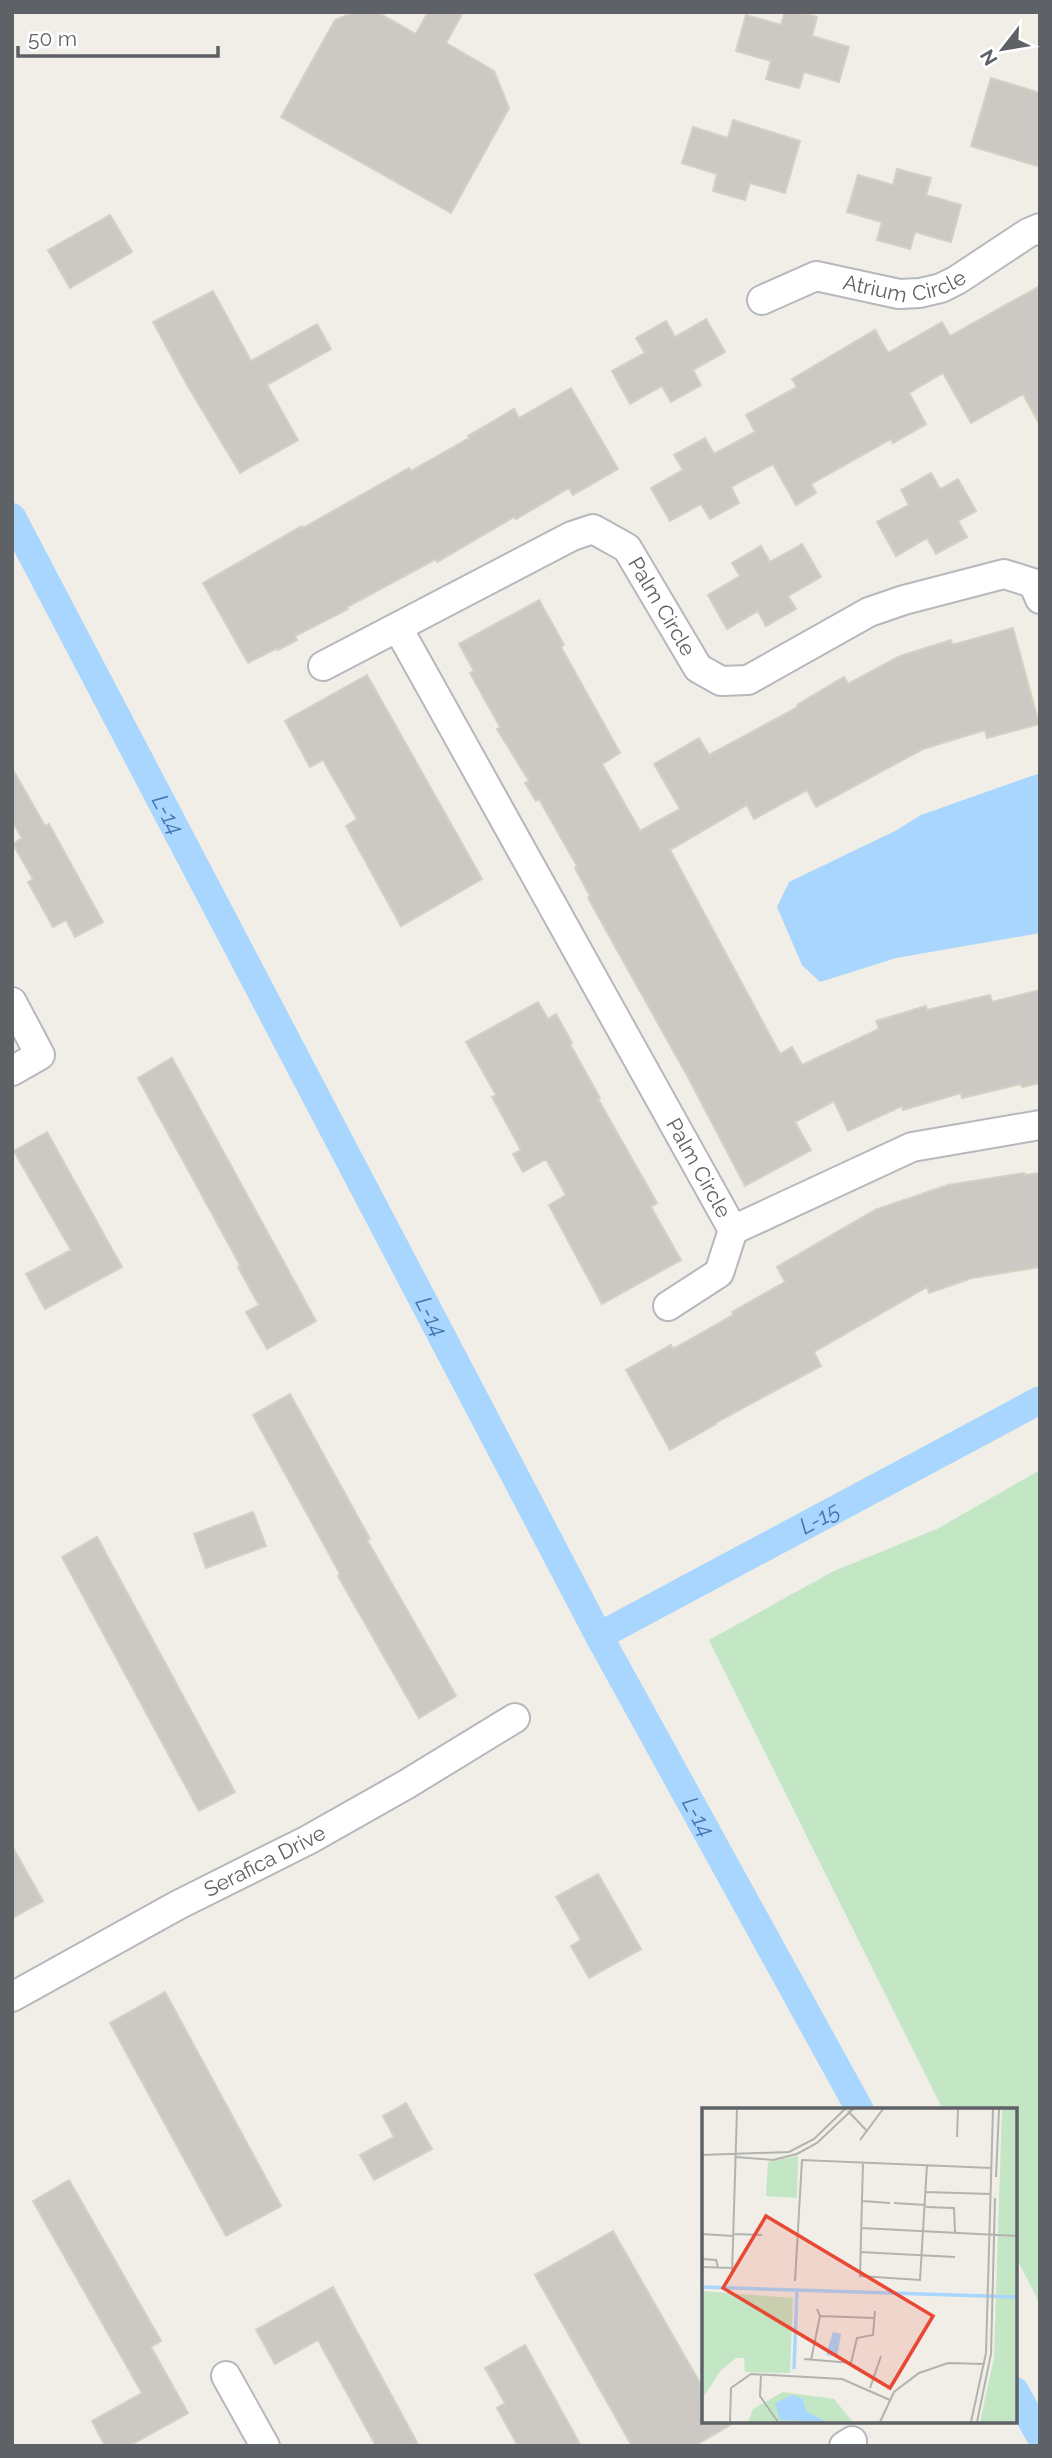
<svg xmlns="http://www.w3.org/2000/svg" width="1052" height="2458" font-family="Raleway,sans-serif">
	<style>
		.green { fill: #c3e7c4 }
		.water { fill: #a8d6fe }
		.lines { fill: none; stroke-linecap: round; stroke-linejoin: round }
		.canal { stroke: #a8d6fe; stroke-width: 28 }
		.building { fill: #ccc8c3; stroke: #d5d0c4; stroke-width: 2 }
		.minor-casing { stroke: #b6b8bd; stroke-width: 32 }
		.minor { stroke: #fff; stroke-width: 28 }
		.labels { text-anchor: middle; stroke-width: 5; stroke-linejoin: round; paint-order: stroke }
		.street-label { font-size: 21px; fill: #5e6166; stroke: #fff }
		.water-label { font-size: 23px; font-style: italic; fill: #4375b1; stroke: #fff }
		.inset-river { fill: none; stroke: #a8d6fe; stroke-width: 3.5 }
		.inset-road { fill: none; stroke: #b2b2af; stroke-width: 2 }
		.view { fill: #e84834; fill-opacity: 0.15; stroke: #e84834; stroke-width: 3.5 }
		.inset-edge { fill: none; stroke: #5e6166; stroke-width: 3.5 }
	</style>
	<rect width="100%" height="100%" fill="#f0eee6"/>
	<path class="green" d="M1040 1470V2304L1015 2255V2110H943L709 1640 834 1571 937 1529Z"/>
	<path class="water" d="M1040 773V933L896 958 820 982 802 965 777 907 789 882 895 831 921 815Z"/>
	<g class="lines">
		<g class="canal">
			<path id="s1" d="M12 517 599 1636 860 2110"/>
			<path id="s2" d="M599 1636 1040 1400"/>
			<path d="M1015 2391 1040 2436"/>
		</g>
	</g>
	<path class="building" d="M355 12H377L416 34 428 12H463L446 43 494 71 509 108 451 213 281 117 335 20Z
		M785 12H799L817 17 812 36 849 47 839 82 804 72 799 88 766 79 771 61 736 51 746 15 781 25Z
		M991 78 1040 93V167L971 146Z
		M733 120 800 141 785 193 750 183 745 200 713 191 717 174 682 163 693 127 728 138Z
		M897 169 931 178 926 195 961 205 951 242 915 232 910 249 877 240 882 222 847 212 858 175 893 185Z
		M110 215 132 252 70 288 48 250Z
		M1040 286V425L1023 394 971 423 943 373 909 393 926 424 893 443 891 439 811 484 816 493 796 505 773 464 731 487 739 503 710 519 701 504 670 521 651 488 683 470 674 455 705 438 714 454 755 432 746 415 797 387 792 379 875 330 888 353 942 322 950 336Z
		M213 291 251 361 317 324 331 349 267 385 298 440 240 473 186 383 153 322Z
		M706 319 725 352 693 370 701 385 671 402 662 386 630 404 612 371 645 353 636 338 666 321 675 337Z
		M571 388 618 469 573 495 569 488 516 519 514 517 437 562 436 559 347 607 348 609 295 636 297 640 278 650 277 648 248 663 203 583 302 526 303 528 409 468 411 471 469 438 468 436 514 409 519 418Z
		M931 473 940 489 958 479 976 511 958 521 967 537 936 554 927 538 896 556 877 522 909 505 901 490Z
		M802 544 821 577 788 596 796 609 766 626 758 611 727 629 708 595 740 576 732 563 761 546 770 562Z
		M539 600 564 645 561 647 620 753 602 764 640 831 680 809 654 764 699 738 709 755 798 707 797 705 844 677 848 684 900 656 951 640 952 645 1013 628 1039 724 987 738 985 730 923 749 816 807 807 790 754 819 747 805 670 850 780 1054 792 1047 802 1065 879 1029 876 1021 926 1006 927 1010 990 995 992 1002 1040 990V1083L1022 1087 1021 1084 962 1098 961 1093 903 1110 902 1106 848 1131 834 1101 795 1122 811 1150 745 1186 689 1079 588 898 590 896 575 868 577 866 539 799 536 801 525 783 529 781 497 729 500 727 470 673 474 671 459 644Z
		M367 675 482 879 401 926 346 826 357 819 323 760 310 767 285 721Z
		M12 768 45 826 49 824 103 922 75 937 66 920 53 927 28 882 33 879 13 844 22 838 12 821Z
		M538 1002 548 1019 556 1014 572 1043 570 1044 600 1098 598 1099 657 1203 651 1207 681 1260 602 1304 549 1205 566 1195 546 1159 523 1172 513 1154 521 1150 492 1097 496 1095 466 1042Z
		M172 1058 316 1321 267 1349 246 1312 259 1305 238 1267 240 1265 138 1078Z
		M47 1132 122 1267 45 1309 26 1274 71 1250 14 1151Z
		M1024 1173 1025 1175 1040 1173V1267L972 1278 929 1293 927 1287 814 1352 821 1366 715 1423 716 1424 670 1450 626 1370 671 1345 673 1349 733 1315 732 1312 785 1282 777 1267 875 1210 948 1185Z
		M290 1394 370 1539 367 1540 456 1696 419 1718 338 1576 340 1574 253 1415Z
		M253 1512 266 1546 206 1568 194 1534Z
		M97 1537 235 1792 199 1811 62 1557Z
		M12 1846 43 1901 12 1918Z
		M598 1874 641 1949 589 1978 571 1946 581 1940 556 1897Z
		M165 1992 281 2206 226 2236 110 2023Z
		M406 2103 432 2149 374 2180 360 2155 394 2137 383 2116Z
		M69 2180 161 2341 151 2347 188 2413 129 2446H105L92 2421 142 2393 33 2201Z
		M613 2231 704 2390V2421H737L694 2446H632L535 2275Z
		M333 2287 351 2321 419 2446H376L318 2340 275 2364 256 2330Z
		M525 2345 581 2446H518L497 2408 505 2403 485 2368Z"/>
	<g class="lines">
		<defs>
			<g id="minor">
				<path id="s3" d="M762 300 816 276 899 294 920 293 941 288 957 280 1028 233 1040 228"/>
				<path id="s4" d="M398 628 733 1230 719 1273 668 1306"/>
				<path id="s5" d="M323 666 572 536 593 529 627 548 698 668 721 681 748 680 869 612 904 600 1004 574 1033 583 1040 599"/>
				<path d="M12 1002 40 1055 12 1071"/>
				<path d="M733 1230 912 1147 1040 1125"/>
				<path id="s6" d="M12 1997 178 1905 308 1840 407 1784 515 1718"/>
				<path d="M226 2376 265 2446"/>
				<path d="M844 2446 852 2441"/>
			</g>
		</defs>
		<use href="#minor" class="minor-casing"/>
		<use href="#minor" class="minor"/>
	</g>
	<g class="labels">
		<g class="street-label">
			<text dy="7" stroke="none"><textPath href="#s3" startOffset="150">Atrium Circle</textPath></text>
			<text dy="7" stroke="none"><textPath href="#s5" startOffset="410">Palm Circle</textPath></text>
			<text dy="7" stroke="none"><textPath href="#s4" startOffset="618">Palm Circle</textPath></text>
			<text dy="7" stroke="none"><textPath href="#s6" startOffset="287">Serafica Drive</textPath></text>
		</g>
		<g class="water-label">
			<text dy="8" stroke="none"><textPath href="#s1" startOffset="336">L-14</textPath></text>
			<text dy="8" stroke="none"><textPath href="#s1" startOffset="903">L-14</textPath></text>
			<text dy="8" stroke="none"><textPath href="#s2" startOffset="250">L-15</textPath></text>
			<text dy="8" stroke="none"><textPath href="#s1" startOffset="1470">L-14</textPath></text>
		</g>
	</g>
	<g transform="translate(702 2108)">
		<rect width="315" height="315" fill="#f0eee6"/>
		<path d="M300 1H315V314H278L292 250ZM96 48 95 90 64 88 66 54ZM0 183 91 190 88 265 43 264 42 250H34L19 262 0 291ZM81 284 132 291 151 314H46L51 301Z" fill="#c3e7c4"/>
		<path d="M131 224 139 226 135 249 124 247ZM91 287 101 291 104 303 124 314 78 312 73 295Z" fill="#a8d6fe"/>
		<path class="inset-river" d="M0 179 315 189M92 261 95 183"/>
		<path class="inset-road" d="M146 3 164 22M255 29 256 1M158 32 181 1M0 47 87 44 112 31 143 1M34 49 71 52 95 46 115 35 151 1M161 54 158 168 218 172 225 57M294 69 297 1M224 84 288 86M160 93 188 95M192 95 224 97M224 99 252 100 253 124M159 120 315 128M0 126 31 128M31 126 60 127M158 144 253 149M0 151 14 152 16 159M0 159 31 160M30 167 35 1M93 173 100 52 290 60M115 201 118 208 172 210M102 251 149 255 155 230 171 227 173 203M109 252 118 208M59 266 58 288 76 314M168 280 179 248M28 314 29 280 49 266 140 271 188 292M178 314 192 284 217 265 246 255 283 256M269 314 284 245 291 1M275 314 289 246 293 90"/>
		<path class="view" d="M64 108 231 208 188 280 21 180Z"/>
		<rect width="315" height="315" class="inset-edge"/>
	</g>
	<rect width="1052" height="2458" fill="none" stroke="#5e6166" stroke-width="28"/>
	<g transform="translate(1003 49) rotate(239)" stroke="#ffffff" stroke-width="5" paint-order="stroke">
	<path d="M0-5L12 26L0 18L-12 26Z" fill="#5e6166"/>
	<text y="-10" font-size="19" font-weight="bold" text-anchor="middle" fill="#5e6166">N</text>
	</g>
	<path d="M18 46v10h200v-10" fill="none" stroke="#5e6166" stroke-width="3.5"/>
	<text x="28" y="46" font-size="21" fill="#5e6166" stroke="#ffffff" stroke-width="5" paint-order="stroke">50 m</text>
</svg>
